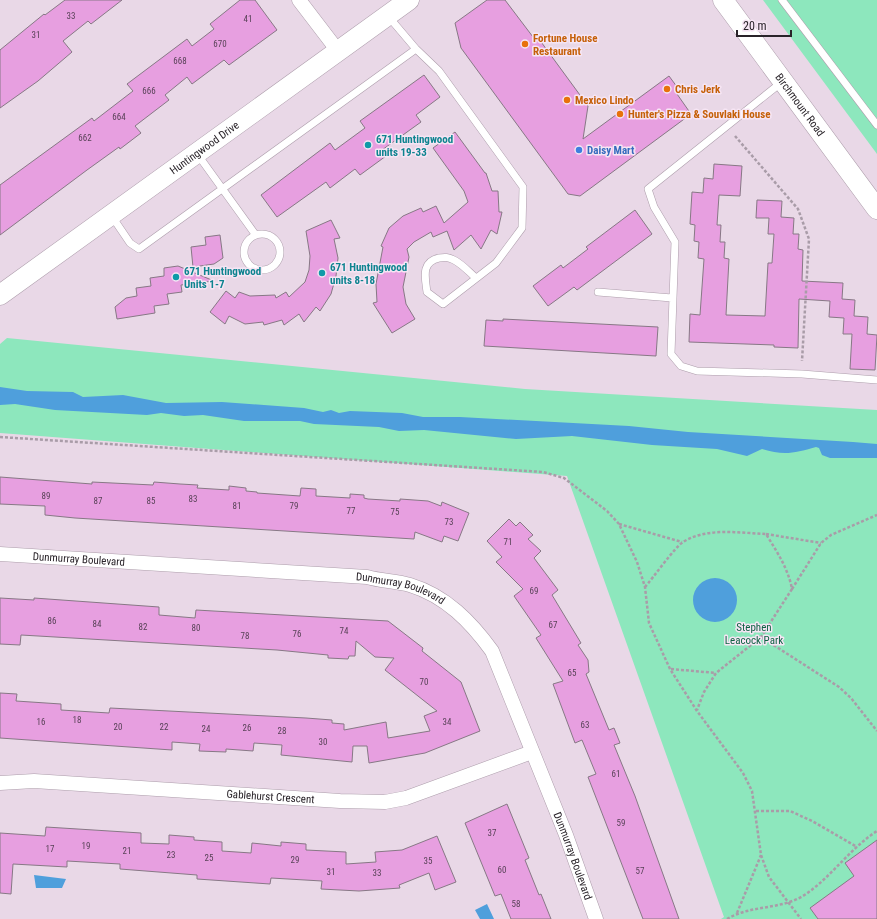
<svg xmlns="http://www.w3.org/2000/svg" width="877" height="919" font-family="'Roboto Condensed',sans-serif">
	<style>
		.green { fill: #8de7bd }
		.water { fill: #4f9fdc }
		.building { fill: #e79fe0; stroke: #877885 }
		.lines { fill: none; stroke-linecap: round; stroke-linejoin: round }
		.lane-casing { stroke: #ad9dab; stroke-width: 8 }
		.street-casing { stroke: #ad9dab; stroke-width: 15 }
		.secondary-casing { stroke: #ad9dab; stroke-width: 21 }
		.path { stroke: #a99ca8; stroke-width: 2.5; stroke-dasharray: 3 2; stroke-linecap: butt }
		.lane { stroke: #fff; stroke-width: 7 }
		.street { stroke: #fff; stroke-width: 14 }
		.secondary { stroke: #fff; stroke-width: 20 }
		.food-dot { fill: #e8710a; stroke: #f6e5f4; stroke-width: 1.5 }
		.culture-dot { fill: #0f9aa8; stroke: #f6e5f4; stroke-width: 1.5 }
		.shop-dot { fill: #3f7fe0; stroke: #f6e5f4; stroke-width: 1.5 }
		.labels { text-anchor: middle; stroke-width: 3; stroke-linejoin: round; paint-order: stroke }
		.number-label { font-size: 9px; fill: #584257 }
		.food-label { font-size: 11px; font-weight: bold; fill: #c56008; stroke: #f6e5f4; text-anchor: start }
		.street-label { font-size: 11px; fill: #292329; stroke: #f6e5f4 }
		.culture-label { font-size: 11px; font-weight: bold; fill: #0d838f; stroke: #f6e5f4; text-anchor: start }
		.shop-label { font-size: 11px; font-weight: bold; fill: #366cbe; stroke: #f6e5f4; text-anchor: start }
		.park-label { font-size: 11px; fill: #106244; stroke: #f6e5f4 }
	</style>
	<rect width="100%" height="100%" fill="#e9d8e7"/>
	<path class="green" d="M763 0H877V154Z
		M7 338 525 389 877 410V919H721L724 917 567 476 0 433V344Z"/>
	<path class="water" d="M0 387 27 391 73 392 83 397 123 395 166 403 222 402 304 408 323 412 331 410 339 413 350 411 402 413 423 417H460L629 426 688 432 853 442 877 444V458H830L822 455 819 448 816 447C795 453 784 456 762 449L747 456 717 449 652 445 572 436 516 439 424 430 399 431 379 427 314 424 300 421H244L203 415 184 416 161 413 147 415 55 410 15 404 0 405Z
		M693 600a22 22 0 1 1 44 0a22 22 0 1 1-44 0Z
		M34 875 66 879 62 888H36Z
		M487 904 494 919H480L475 910Z"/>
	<path class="building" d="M65 0H122L91 24 88 21 63 41 72 52 38 81 0 108V50L44 14 45 15Z
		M240 0H255L277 30 229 65 224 60 192 84 187 77 165 95 169 100 135 126 141 133 120 149 119 147 87 170 0 235V185L92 118 94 121 133 91 127 84 187 39 192 46 214 29 210 24Z
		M487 0H505L533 37 536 35 588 106 583 139 669 76 680 91 677 94 691 114 580 196 568 194 461 48 455 23Z
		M424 75 440 97 416 115 421 122 382 150 386 156 360 175 355 169 330 188 326 182 277 217 261 195 330 143 335 150 365 128 360 121Z
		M455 132 485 173H486L492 191H498L499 212H502L497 234 491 230 481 249 471 235 454 250 447 231 433 237 431 232 414 242 407 249 409 257 403 287 406 304 415 319 392 333 373 303 377 302 376 284 383 247 381 246 389 228 403 216 421 208 423 212 436 206 444 223 468 202 464 191 433 148Z
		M714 164 742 166 740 196 719 195 717 225H721L720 242H725L724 258 729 259 726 315 765 316 768 263H772L774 234H768L769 218H756L757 200 782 201 781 217 794 218 793 234H799L798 249 803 250 802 281 843 283 842 299 855 300 854 316 868 317 867 334 877 335 875 370 850 369 852 334H843L844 318 829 317 830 301 799 299 798 348 774 347V345L689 342 690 314 700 315 704 259 698 258 699 242 694 241 695 225 690 224 692 192 703 193 704 178 713 179Z
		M635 210 652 234 577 290 574 287 548 306 533 286 561 265 563 268 588 249 586 247Z
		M331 220 340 238 334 239 338 258 336 276 331 294 320 311 316 307 304 322 299 314 284 325 282 320 264 325 263 322 245 324 229 316 225 324 210 312 226 291 235 298 239 292 250 296 275 295 276 298 286 292 289 297 305 282 309 270 310 256 306 231Z
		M220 235 223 258 214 264 193 267 191 247 206 245 205 237Z
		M178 266 214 281 181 285 182 292 167 294 169 304 154 306 155 313 117 319 115 307 126 298 137 296 136 288 151 286 150 278 164 276V268Z
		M503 319 658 327 656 356 484 346 486 320 503 321Z
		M0 477 92 484V482L153 485 154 482 180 484 198 485 197 488 229 490V486L246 488V491L257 492V493L300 496 301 488 316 489V496L350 498V494L364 495V498L368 499 400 501V499L428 501 441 506 442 502 469 513 458 541 444 536 442 542 415 532 414 539 75 518 45 515V506L0 504Z
		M509 519 516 526 520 522 533 535 528 539 541 551 534 558 558 590 552 595 581 643 578 645 588 660 589 672 586 674 609 730 614 728 620 743 614 745 635 796 679 919H643L588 777 596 774 582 740 575 743 553 684 563 681 536 638 541 635 514 596 523 589 496 562 502 557 487 541Z
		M0 598 34 600V598L159 607V615L195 618 196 610 388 621 423 648 422 651 461 682 480 731 425 753 369 763 367 746H353L352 762 281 755 282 745 254 743 253 751 226 749V752L199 751 200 744 172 742V750L0 738V693L17 694 16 701 61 704V710L109 713 110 708 306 718 332 720V723L344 724V730L386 722 388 738 430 731 424 716 437 711 385 670 394 658 375 657 356 641 355 656H349L348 659 328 658V655L277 650 21 635 20 645 0 644Z
		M507 804 529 858 525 860 539 895 541 894 551 919H511L501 894 495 896 465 823Z
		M46 827 141 833V843L169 844V835L194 837V840L222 842V851L251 853 252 843 281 846V842L306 844V850L346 852V864L376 862 375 852 402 850 437 836 456 882 435 890 429 873 399 885 400 888 359 891 321 889 322 881 271 878 270 884 197 879V875L120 869V864L67 861V867L13 864 11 894 0 893V833L45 836Z
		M877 840V919H818L810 908 854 876 845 863Z"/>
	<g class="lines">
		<defs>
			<path id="lane" d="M782 0 877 125
				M416 49 439 71 523 187 522 228 496 263 443 304 427 292C425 277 421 262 439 258 445 257 448 257 454 260 462 264 469 272 476 278
				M782 82 648 189 654 207 675 242 671 354 681 366 697 371 802 374 877 380
				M198 155 255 234
				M111 215 130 243 139 249 416 49 388 16
				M244 252a18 18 0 1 1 36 0a18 18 0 1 1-36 0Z
				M598 292 672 298"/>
			<g id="street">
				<path d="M299 0 338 51"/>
				<path id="s1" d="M0 554 367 577C381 581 396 581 410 585 446 596 471 622 492 651L566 835 596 919"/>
				<path id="s2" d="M0 783 34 781 340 801 385 802 406 798 532 752"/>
			</g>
			<g id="secondary">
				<path id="s3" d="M723 0 877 209"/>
				<path id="s4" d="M0 295 409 0"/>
			</g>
		</defs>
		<use href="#lane" class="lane-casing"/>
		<use href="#street" class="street-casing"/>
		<use href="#secondary" class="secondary-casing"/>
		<path class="path" d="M735 136 798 209 809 239 802 361
			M0 437 543 472 564 478 607 511 619 524 637 562 645 587 649 623 670 669 697 711 743 773 752 791 761 855 769 877 801 919
			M619 524 682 542
			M766 534 821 543
			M645 587C653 578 675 547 683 542 707 527 739 533 766 534 777 552 788 568 792 589L761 637 716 673 704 692 697 710
			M792 589 821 543 831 535 877 515
			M761 637 839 687 851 698 877 731
			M671 669 716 673
			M756 811H790L812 821 857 847
			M737 913 761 855
			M727 919C750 905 779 910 803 896 831 878 849 849 877 831"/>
		<use href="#lane" class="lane"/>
		<use href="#street" class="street"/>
		<use href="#secondary" class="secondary"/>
	</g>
	<g class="food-dot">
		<circle cx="525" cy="44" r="4"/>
		<circle cx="667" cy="89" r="4"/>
		<circle cx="567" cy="100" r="4"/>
		<circle cx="620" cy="114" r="4"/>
	</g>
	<g class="culture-dot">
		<circle cx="368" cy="145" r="4"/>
		<circle cx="322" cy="273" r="4"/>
		<circle cx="176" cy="277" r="4"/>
	</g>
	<circle class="shop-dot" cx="579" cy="150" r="4"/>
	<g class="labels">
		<g class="number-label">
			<text x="71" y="19">33</text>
			<text x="248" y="22">41</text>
			<text x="36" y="38">31</text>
			<text x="220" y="47">670</text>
			<text x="180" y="64">668</text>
			<text x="149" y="94">666</text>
			<text x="119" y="120">664</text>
			<text x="85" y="141">662</text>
			<text x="46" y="499">89</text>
			<text x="193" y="502">83</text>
			<text x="98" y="504">87</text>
			<text x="151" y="504">85</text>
			<text x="237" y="509">81</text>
			<text x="294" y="509">79</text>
			<text x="351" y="514">77</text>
			<text x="395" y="515">75</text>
			<text x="449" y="525">73</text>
			<text x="508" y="545">71</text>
			<text x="534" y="594">69</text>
			<text x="52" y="624">86</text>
			<text x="97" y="627">84</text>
			<text x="553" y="628">67</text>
			<text x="143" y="630">82</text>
			<text x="196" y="631">80</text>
			<text x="344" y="634">74</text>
			<text x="297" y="637">76</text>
			<text x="245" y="639">78</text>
			<text x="572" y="676">65</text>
			<text x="424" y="685">70</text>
			<text x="77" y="723">18</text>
			<text x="41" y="725">16</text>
			<text x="447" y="725">34</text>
			<text x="585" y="728">63</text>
			<text x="118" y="730">20</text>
			<text x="164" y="730">22</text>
			<text x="247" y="731">26</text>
			<text x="206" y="732">24</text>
			<text x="282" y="734">28</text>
			<text x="323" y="745">30</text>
			<text x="616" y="777">61</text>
			<text x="621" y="826">59</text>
			<text x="492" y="836">37</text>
			<text x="86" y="849">19</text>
			<text x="50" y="852">17</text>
			<text x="127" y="854">21</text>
			<text x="171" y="858">23</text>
			<text x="209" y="861">25</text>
			<text x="295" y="863">29</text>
			<text x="428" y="864">35</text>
			<text x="502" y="873">60</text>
			<text x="640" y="874">57</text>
			<text x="331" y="875">31</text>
			<text x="377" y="876">33</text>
			<text x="516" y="907">58</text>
		</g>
		<g class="food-label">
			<text x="533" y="42">Fortune House<tspan x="533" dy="13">Restaurant</tspan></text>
			<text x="675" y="93">Chris Jerk</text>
			<text x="575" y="104">Mexico Lindo</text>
			<text x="628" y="118">Hunter's Pizza &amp; Souvlaki House</text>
		</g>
		<g class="street-label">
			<text dy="4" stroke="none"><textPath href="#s3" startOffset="130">Birchmount Road</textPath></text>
			<text dy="4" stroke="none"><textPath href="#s4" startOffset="252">Huntingwood Drive</textPath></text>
			<text dy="4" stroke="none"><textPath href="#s1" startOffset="79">Dunmurray Boulevard</textPath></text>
			<text dy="4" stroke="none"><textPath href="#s1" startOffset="403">Dunmurray Boulevard</textPath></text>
			<text dy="4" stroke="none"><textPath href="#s2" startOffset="271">Gablehurst Crescent</textPath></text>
			<text dy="4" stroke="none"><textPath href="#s1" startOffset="739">Dunmurray Boulevard</textPath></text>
		</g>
		<g class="culture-label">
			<text x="376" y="143">671 Huntingwood<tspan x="376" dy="13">units 19-33</tspan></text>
			<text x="330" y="271">671 Huntingwood<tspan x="330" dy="13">units 8-18</tspan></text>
			<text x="184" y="275">671 Huntingwood<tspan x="184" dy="13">Units 1-7</tspan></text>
		</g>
		<g class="shop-label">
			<text x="587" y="154">Daisy Mart</text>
		</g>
		<g class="park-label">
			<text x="754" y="631">Stephen<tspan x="754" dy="13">Leacock Park</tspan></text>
		</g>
	</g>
	<path d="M737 30v6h54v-6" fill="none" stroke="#292329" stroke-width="2"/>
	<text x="743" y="30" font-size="12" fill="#292329" stroke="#f6e5f4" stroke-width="3" paint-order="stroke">20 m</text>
</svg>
